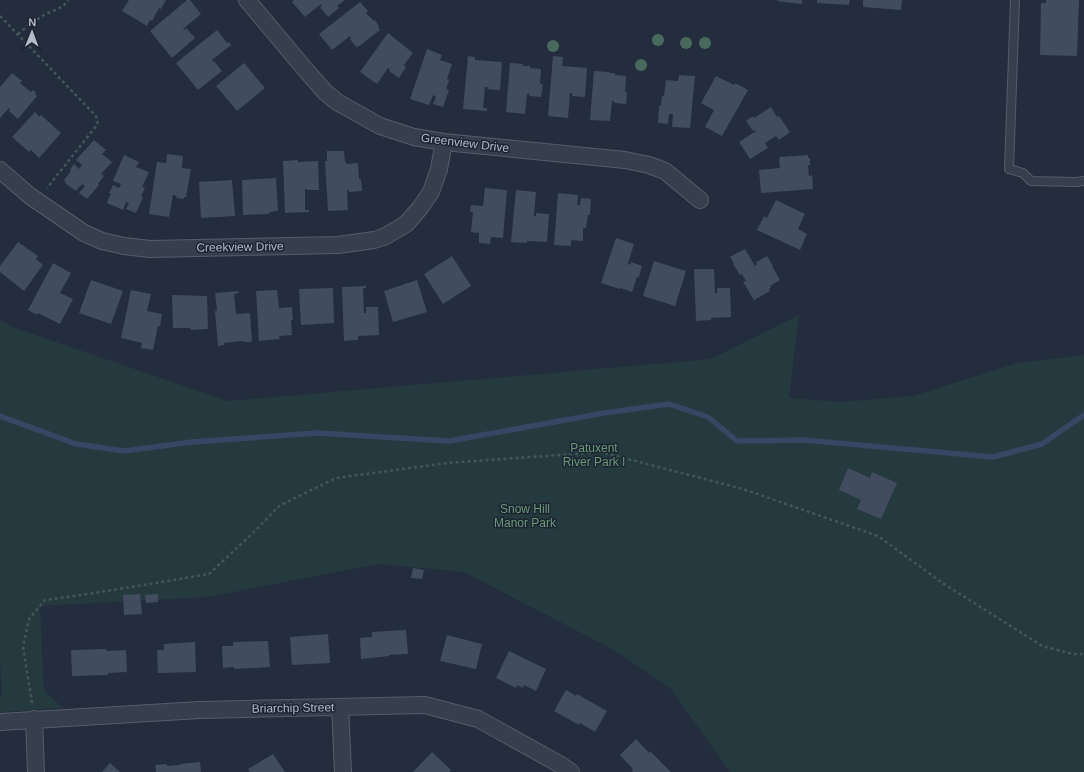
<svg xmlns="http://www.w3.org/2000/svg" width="1084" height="772" font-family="Arial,sans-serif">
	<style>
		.green { fill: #253a3e }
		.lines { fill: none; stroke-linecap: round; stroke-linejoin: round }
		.stream { stroke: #364764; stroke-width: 5.5 }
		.building { fill: #424c5f }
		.service-casing { stroke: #555d6b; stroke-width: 10 }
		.minor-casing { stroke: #555d6b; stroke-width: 18 }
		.path { stroke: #43575b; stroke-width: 2.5; stroke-dasharray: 3 3; stroke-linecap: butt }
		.service { stroke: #373f4d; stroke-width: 8 }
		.minor { stroke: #373f4d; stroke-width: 16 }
		.tree { fill: #4a695d }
		.labels { text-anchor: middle; stroke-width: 3; stroke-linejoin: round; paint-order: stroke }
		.street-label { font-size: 12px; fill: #b3bac8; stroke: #1c2432 }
		.park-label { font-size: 12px; fill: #6a9a77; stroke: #1c2432 }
	</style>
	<rect width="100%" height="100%" fill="#232d3d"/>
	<path class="green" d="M799 315 789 398 840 402 913 396 1017 363 1084 355V772H730L670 688 614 650 464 572 379 564 208 597 40 606 44 690 63 708 0 712V698L2 695 0 660V320L12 327 228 401 711 359Z"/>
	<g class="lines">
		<path class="stream" d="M0 416 76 444 124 451 192 442 317 433 449 441 604 413 669 404 708 417 737 441 804 440 993 457 1042 444 1084 415"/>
	</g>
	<path class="building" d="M129 0H166L161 9 159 8 152 21 150 20 147 26 122 11Z
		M187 0H190L201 14 183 29 184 30 186 28 188 30 195 38 172 58 150 31Z
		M294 0H345L337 6 339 8 328 17 320 7 322 6 321 4 305 17 292 2Z
		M777 0H802V4L777 1Z
		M817 0H850L849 5 817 3Z
		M863 0H902L901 10 863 7Z
		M1046 0H1079L1077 56 1040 55 1041 3H1046Z
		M360 2 368 11 366 13 374 21 375 20 379 26 378 27 380 30 358 47 357 46 356 47 350 39 351 38 350 36 332 50 319 34Z
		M217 30 227 43 229 42 231 45 212 60 213 62 214 61 222 71 198 90 176 63Z
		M388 33 413 53 404 65 406 67 399 78 389 71 390 69 388 68 377 84 360 72Z
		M427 49 442 55 440 60 452 64 447 79 449 80 446 89 449 90 443 107 433 104 436 97 433 95 429 105 410 99Z
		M468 56 475 57V60L502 62 500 90 487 89 488 87H485L483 108H487V111L463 109Z
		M553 56 563 57 562 66 587 68 585 97 572 96V93H570L568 118 548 116Z
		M244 63 265 88 237 111 216 86Z
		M510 63 523 64V66H530V68L541 69 540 84H543L541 97 529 96 530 94H527L525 114 506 112Z
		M594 71 609 72V73H615V75L626 76 625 92H627L626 104 614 103V101H612L610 121 590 120Z
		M12 73 22 81 20 83 31 92 33 90 36 93 35 94 37 96 18 119 9 111 10 109 9 108 0 118V87Z
		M679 75 695 76 690 128 672 127 673 114H669L668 124 658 123 659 106H661L662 96H664L666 80 678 81Z
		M716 76 734 85 735 83 748 90 722 136 705 127 714 110 701 103Z
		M771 107 777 117 779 116 790 132 779 140 776 136 765 143 768 148 750 159 739 142 756 131 755 130 753 131 746 121 753 116 754 118Z
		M35 112 40 117 41 115 61 133 39 158 31 150 29 152 12 137Z
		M94 140 106 150 102 154 112 162 101 174 104 176 98 184 99 185 87 199 79 193 85 186 82 184 76 191 65 183 66 182 64 180 71 171 70 170 74 164 79 169 82 165 76 160Z
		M327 151H344L345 162H346L347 164 358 163 359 179H361L362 191 349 192V190H347L348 210 328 211 325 161H327Z
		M167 154 183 156 182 168 191 169 186 197H184V199L176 198 177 196H175V195H173L169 217 149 214 157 162 166 163Z
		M124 155 139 162 136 167 149 172 142 187 145 188 141 196 143 197 136 213 126 209 129 203 126 202 123 210 107 203 111 193H109L113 185 119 188 121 184 113 181Z
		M808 155V158H810V165H808L809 176 812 175 813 189 761 193 759 170 780 168 779 157Z
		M298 160V162L318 161 319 190H307V189H305V210H309V212L285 213 283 161Z
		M276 178 278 211 269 212V214L243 215 242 180Z
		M232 180 235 216 201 218 199 182Z
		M485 188 507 190 503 238 491 237 490 244 479 243V233L471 232 473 212H470L471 205 483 206Z
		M516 190 536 192 534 216H536V213L549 214 547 242 527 241V243L511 242Z
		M558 193 578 195 577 205H580L581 198 591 199 590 215H588L586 228H583V241L571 240V246L554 245Z
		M776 200 805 214 798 229 807 234 800 250 757 230 764 216 767 218Z
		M616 238 634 244 628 264 630 265 631 262 642 266 639 277H637L632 292 621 288 620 289 601 283Z
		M18 242 38 256 36 259 43 265 24 291 0 272V266Z
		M745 249 755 266 757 264 756 262 767 256 773 266H772L780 280 770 286 771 288 769 289 770 291 754 300 743 282 746 281 742 274 740 275 733 264 734 263 730 257Z
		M452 256 471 286 443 304 424 274Z
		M654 261 686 271 675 306 643 296Z
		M53 263 71 273 60 293 73 299 60 324 38 313 37 315 28 310Z
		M694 269H714L715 293H717V288H730L731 317 711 318V320L696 321Z
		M91 280 123 291 111 324 79 313Z
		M417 280 427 312 393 322 384 291Z
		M366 286V288H363L364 313H366V307H378L379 335 358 336V340L344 341 342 287Z
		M333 288 334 323 301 325 299 289Z
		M131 290 151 294 147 311 162 314 160 326H158L153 350 141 348 142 343 121 338Z
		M277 290 279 308 292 307 293 320H291L292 335 279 336 280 339 259 341 256 291Z
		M238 291 239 293 234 294 236 314 250 313 252 342H243V341L224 343V345L218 346 215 311H217L215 293Z
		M172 295 207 296 208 329 191 330 190 328H173Z
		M848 468 870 478 872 472 897 483 881 519 857 509 861 500 839 490Z
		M413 568 424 570 422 579 411 578Z
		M140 594 142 614 124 615 123 595Z
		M158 594V602L146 603 145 595Z
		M406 630 408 654 389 655V656L361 659 360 638 372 637V632Z
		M328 634 330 663 292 665 290 637Z
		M447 635 482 644 476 669 440 661Z
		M268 641 270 667 234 669V667L223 668 222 646H233V642Z
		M195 642 196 672 158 673 157 650H164V644Z
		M106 649 107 651 126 650 127 672 108 673V675L72 676 71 650Z
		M509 651 546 669 536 691 524 685 523 688 517 685 516 688 496 678Z
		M566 690 576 696 577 694 607 711 595 732 580 723 579 725 554 711Z
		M636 739 649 753 650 751 671 772H633L631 770 633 769 620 755Z
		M432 752 451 770 449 772H413Z
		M273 754 285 772H250L248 769Z
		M200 762 201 772H156L155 765 167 764V766L180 765V764Z
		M110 763 120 772H102Z"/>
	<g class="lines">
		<defs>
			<path id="service" d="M1015 0 1009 169 1023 173 1031 181 1076 182 1084 181"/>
			<path id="minor" d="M247 0 304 68 325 92 337 102 380 126 414 137 444 142 625 160 649 165 665 171 700 200
				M0 170 30 196 84 233 102 241 124 246 150 249 338 245 374 240 384 237 406 224 420 208 431 192 439 169 444 142
				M340 707 343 772
				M34 719 36 772
				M0 722 200 710 425 705 478 719 561 765 571 772"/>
		</defs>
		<use href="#service" class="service-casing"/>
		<use href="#minor" class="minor-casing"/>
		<path class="path" d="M0 16 95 115 98 120 97 125 47 188
			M18 34C25 28 33 22 41 17 49 11 64 9 68 0
			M32 703 23 647 29 619 45 600 95 593 209 574 255 531 279 506 336 478 447 463 601 452 743 489 878 536 941 582 1042 646 1073 654H1084"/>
		<use href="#service" class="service"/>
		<use href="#minor" class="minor"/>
	</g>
	<g class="tree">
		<circle cx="658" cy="40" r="6"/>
		<circle cx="686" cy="43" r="6"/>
		<circle cx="705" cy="43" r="6"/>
		<circle cx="553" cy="46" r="6"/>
		<circle cx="641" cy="65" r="6"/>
	</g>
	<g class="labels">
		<g class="street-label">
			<text transform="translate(465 143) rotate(7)" y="4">Greenview Drive</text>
			<text transform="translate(240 247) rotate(-1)" y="4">Creekview Drive</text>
			<text transform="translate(293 708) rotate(-1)" y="4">Briarchip Street</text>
		</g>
		<g class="park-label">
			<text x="594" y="452">Patuxent<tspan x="594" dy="14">River Park I</tspan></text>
			<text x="525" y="513">Snow Hill<tspan x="525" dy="14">Manor Park</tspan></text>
		</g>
	</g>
	<g transform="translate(32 32) rotate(1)" stroke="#1c2432" stroke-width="3" paint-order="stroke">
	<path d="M0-3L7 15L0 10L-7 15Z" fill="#b3bac8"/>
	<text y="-6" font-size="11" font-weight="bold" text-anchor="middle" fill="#b3bac8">N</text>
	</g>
</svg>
